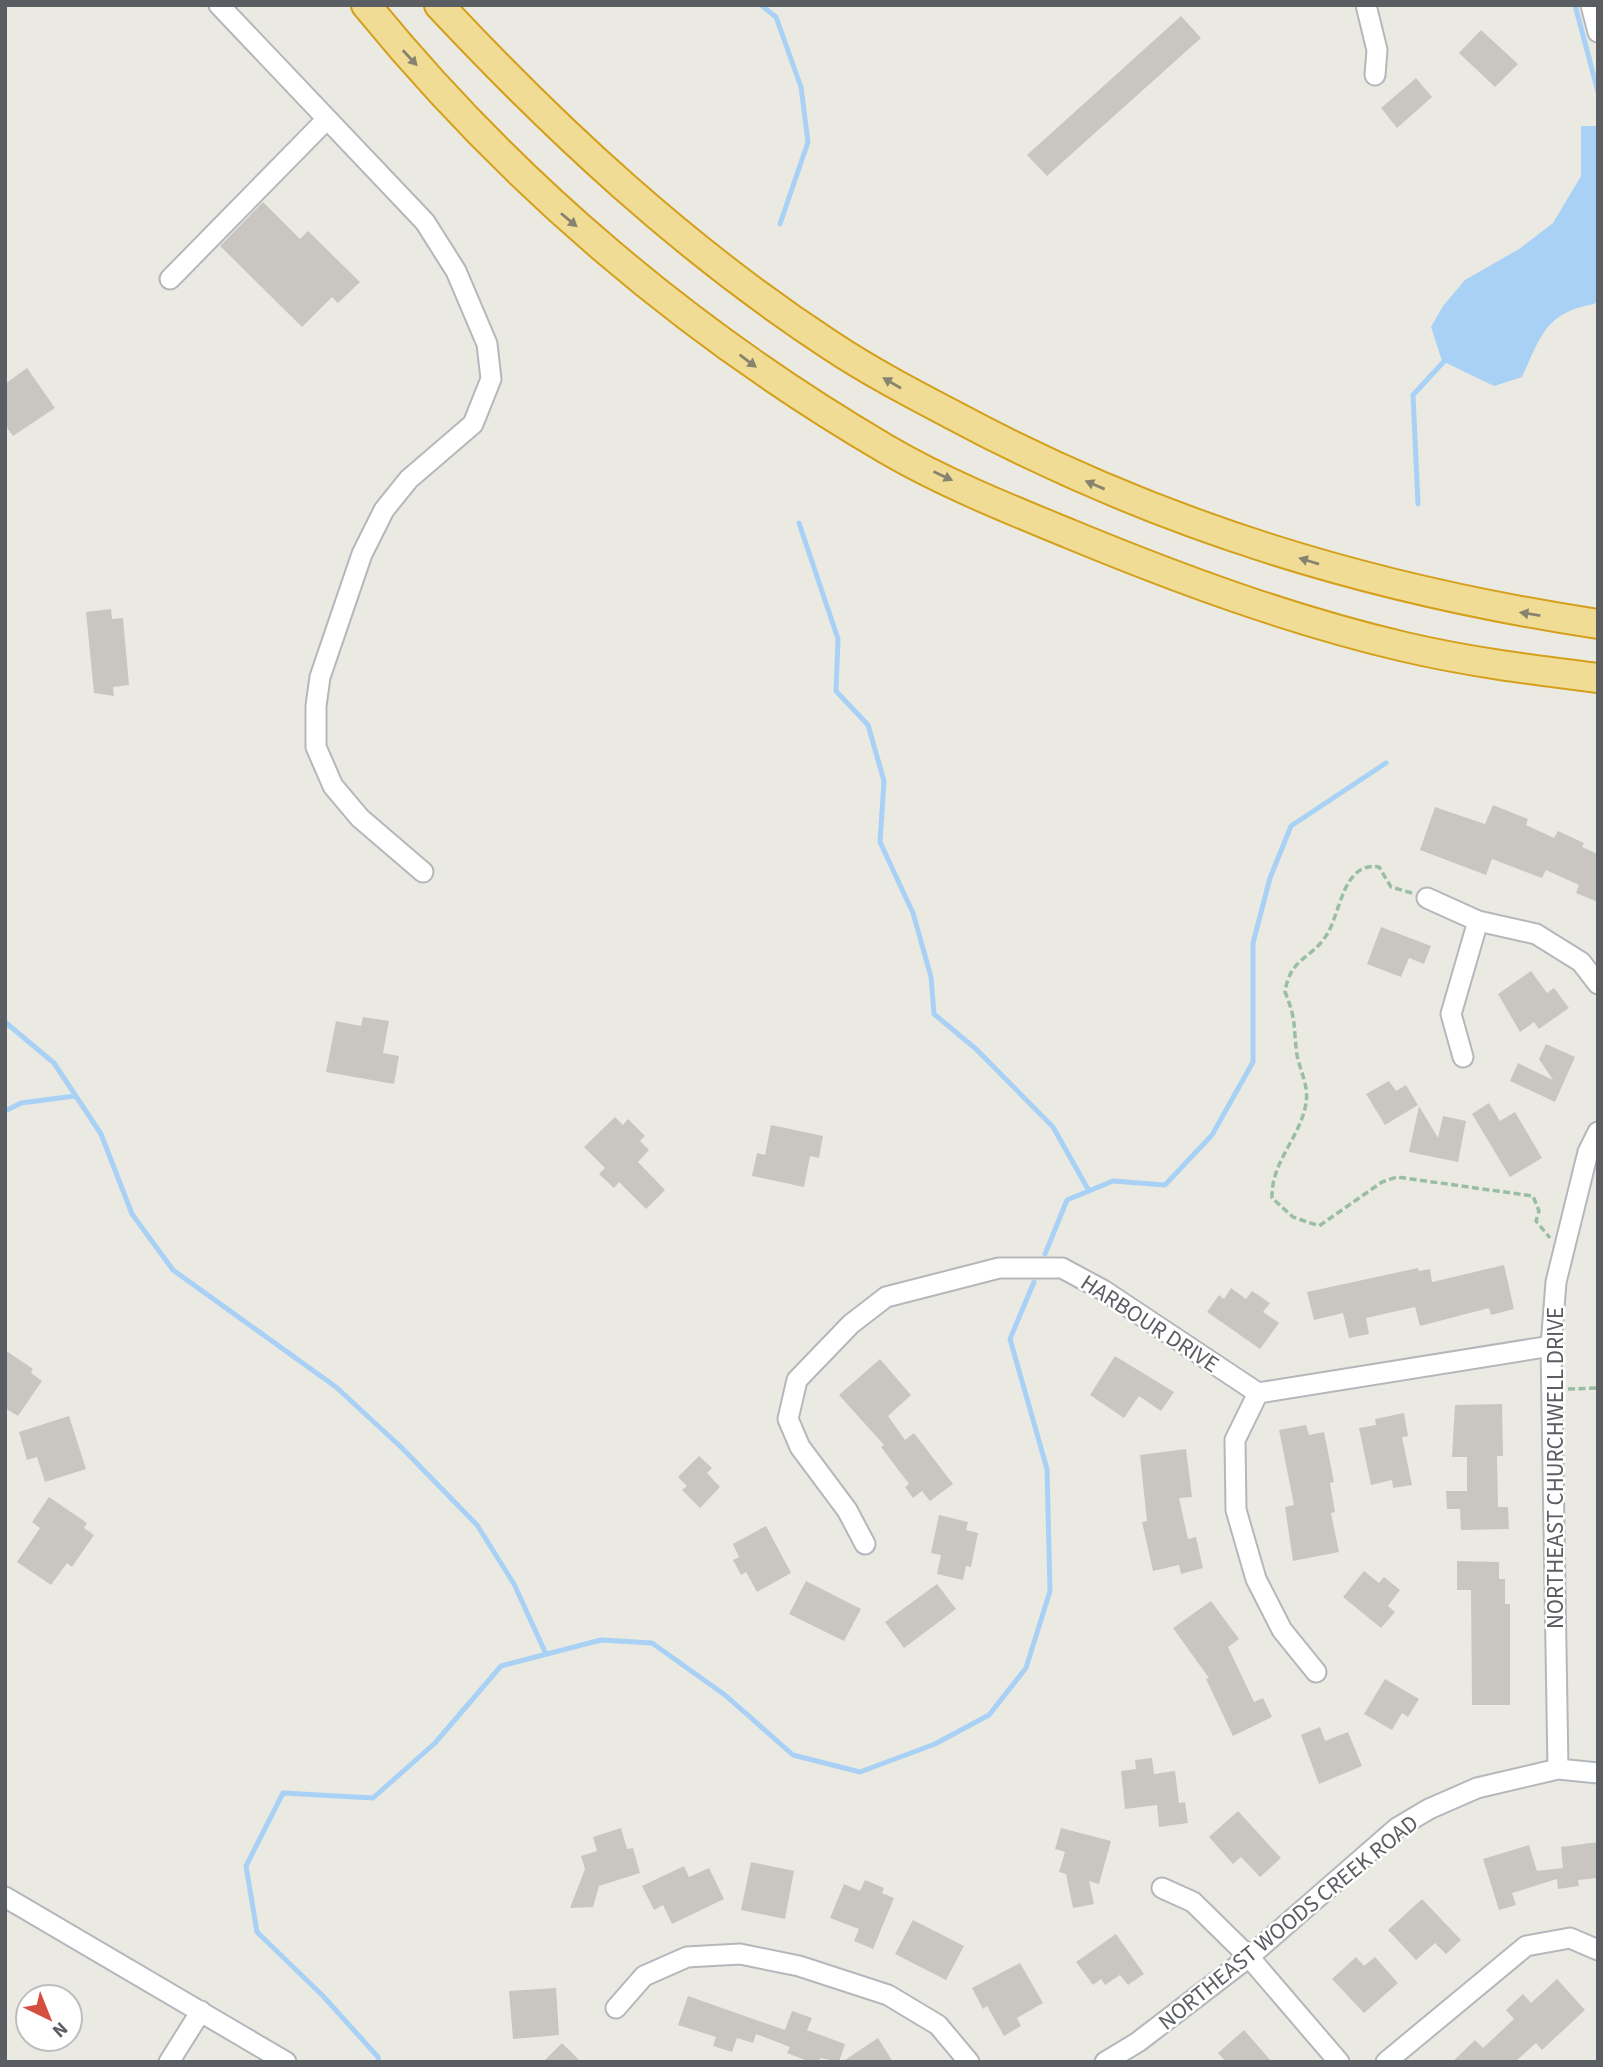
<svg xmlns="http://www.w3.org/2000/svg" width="1603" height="2067" font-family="'Source Sans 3',sans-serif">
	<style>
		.water { fill: #a9d1f5 }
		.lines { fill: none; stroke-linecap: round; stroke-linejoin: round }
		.stream { stroke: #a9d1f5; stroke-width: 5 }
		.building { fill: #c9c6c1 }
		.minor-casing { stroke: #b4b7bb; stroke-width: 23 }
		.highway-casing { stroke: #d49f1a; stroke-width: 32 }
		.path { stroke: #9abea5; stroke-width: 3.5; stroke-dasharray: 7 3.5; stroke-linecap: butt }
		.minor { stroke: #fff; stroke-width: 19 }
		.highway { stroke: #f0dc94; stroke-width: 28 }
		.oneway { fill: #878370 }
		.labels { text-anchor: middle; stroke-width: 5; stroke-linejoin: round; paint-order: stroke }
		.street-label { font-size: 23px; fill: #5a5d61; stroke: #fff }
	</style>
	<rect width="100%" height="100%" fill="#ebeae2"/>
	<path class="water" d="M1581 126H1598V300L1594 304C1545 313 1541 336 1522 377L1494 386 1442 361 1431 327 1443 306 1465 280 1519 249 1553 223 1581 176Z"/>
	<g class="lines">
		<path class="stream" d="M761 5 776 17 801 87 808 142 780 224
			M1575 5 1598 92
			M1418 504 1413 395 1448 357
			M799 523 838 639 836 691 868 725 884 781 880 842 913 913 931 977 934 1014 976 1049 1053 1127 1089 1191
			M5 1022 54 1063 101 1134 132 1214 173 1270 336 1387 402 1448 477 1525 514 1584 546 1654
			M5 1111 21 1103 75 1096
			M1045 1254 1067 1200 1113 1181 1165 1185 1212 1135 1253 1062V943L1270 878 1291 826 1386 763
			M379 2062 378 2057 323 1996 257 1932 246 1866 283 1793 373 1798 435 1743 501 1666 601 1640 652 1643 725 1695 793 1755 860 1772 935 1744 989 1715 1026 1668 1050 1591 1047 1469 1010 1339 1034 1282"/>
	</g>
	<path class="building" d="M1181 16 1201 38 1047 176 1027 155Z
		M1481 30 1518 64 1495 87 1459 53Z
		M1416 78 1432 97 1397 128 1381 108Z
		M263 202 300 239 308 231 360 282 338 303 332 297 302 327 220 246Z
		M27 368 55 408 13 436 5 425V384Z
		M111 609 112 619 123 618 129 685 113 687 114 696 94 693 86 612Z
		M1493 805 1528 819 1526 825 1554 838 1558 831 1584 843 1582 847 1598 854V902L1576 893 1579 885 1546 870 1542 878 1492 859 1486 875 1420 850 1435 807 1485 824Z
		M1381 927 1431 946 1424 964 1409 958 1401 977 1367 964Z
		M1531 971 1547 993 1554 988 1569 1008 1539 1029 1534 1022 1520 1032 1498 994Z
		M363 1017 389 1021 383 1053 399 1056 394 1084 326 1072 336 1021 361 1026Z
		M1546 1044 1575 1057 1555 1102 1510 1081 1518 1063 1553 1080 1539 1059Z
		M1389 1081 1396 1091 1406 1085 1418 1105 1385 1125 1366 1094Z
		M1489 1103 1500 1121 1515 1112 1542 1158 1510 1177 1472 1114Z
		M1419 1106 1438 1138 1443 1116 1466 1121 1458 1162 1409 1152Z
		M615 1117 623 1125 628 1119 645 1136 640 1141 649 1150 638 1162 665 1190 646 1209 619 1182 614 1188 599 1174 605 1168 584 1147Z
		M771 1125 823 1136 819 1158 810 1156 804 1187 752 1176 757 1153 765 1155Z
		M1504 1265 1514 1309 1491 1315 1489 1308 1420 1326 1415 1307 1366 1318 1369 1334 1349 1338 1343 1313 1314 1320 1307 1292 1418 1268 1419 1271 1430 1269 1432 1282Z
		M1231 1288 1246 1299 1252 1291 1270 1303 1263 1312 1279 1323 1260 1349 1207 1312 1219 1295 1224 1299Z
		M5 1350 33 1369 31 1373 42 1381 18 1416 5 1408Z
		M1115 1356 1174 1392 1161 1411 1139 1396 1124 1418 1090 1395Z
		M880 1359 911 1395 888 1416 905 1440 914 1433 953 1484 930 1501 922 1491 913 1498 905 1487 909 1484 881 1447 884 1445 839 1395Z
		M1502 1404 1503 1456H1497L1498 1507H1508L1509 1529 1461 1530 1460 1509H1447L1446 1491H1467V1457H1452L1455 1405Z
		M1404 1413 1408 1436 1402 1437 1412 1485 1393 1488 1392 1480 1371 1485 1359 1428 1376 1425 1375 1419Z
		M69 1416 86 1469 45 1482 37 1457 27 1460 19 1432Z
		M1306 1425 1309 1435 1324 1432 1334 1482 1330 1483 1335 1512 1331 1513 1339 1552 1293 1561 1285 1507 1294 1505 1279 1430Z
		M1186 1449 1192 1497 1179 1498 1188 1539 1196 1537 1203 1568 1181 1574 1179 1565 1153 1571 1142 1522 1147 1521 1140 1455Z
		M699 1456 712 1468 707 1473 720 1487 700 1508 682 1490 687 1486 678 1477Z
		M49 1497 87 1523 84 1528 94 1535 72 1567 67 1563 51 1585 17 1562 40 1528 32 1522Z
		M939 1515 968 1522 966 1530 978 1533 971 1567 966 1566 963 1580 937 1574 941 1555 931 1553Z
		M766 1526 791 1573 757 1592 746 1572 741 1575 733 1560 739 1557 733 1544Z
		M1457 1561 1499 1562V1579H1505V1604H1510V1705H1472L1471 1590H1457Z
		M1364 1571 1379 1583 1384 1577 1400 1590 1388 1606 1395 1612 1381 1628 1343 1597Z
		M806 1581 861 1609 844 1641 789 1614Z
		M937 1584 956 1609 904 1648 885 1622Z
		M1211 1601 1239 1639 1228 1647 1254 1702 1263 1698 1272 1717 1233 1736 1206 1679 1209 1678 1173 1628Z
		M1385 1679 1419 1699 1408 1717 1402 1713 1392 1730 1364 1714Z
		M1320 1727 1325 1741 1348 1732 1362 1766 1319 1784 1301 1735Z
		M1152 1758 1154 1774 1175 1771 1179 1803 1185 1802 1188 1823 1159 1827 1157 1805 1125 1809 1121 1771 1136 1769 1135 1760Z
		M1238 1811 1281 1858 1260 1877 1241 1857 1233 1864 1209 1837Z
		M621 1828 627 1849 633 1848 640 1873 599 1886 593 1907 570 1908 585 1869 581 1856 597 1851 593 1837Z
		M1061 1828 1111 1841 1099 1884 1089 1881 1094 1904 1073 1908 1066 1874 1059 1872 1065 1852 1055 1849Z
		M1598 1842V1878L1578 1880 1579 1886 1558 1889 1557 1879 1512 1893 1516 1905 1499 1910 1483 1859 1529 1845 1537 1871 1563 1868 1561 1847Z
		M751 1862 794 1871 785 1919 741 1910Z
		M684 1866 689 1877 709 1868 724 1899 672 1924 663 1905 654 1910 642 1886Z
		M865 1880 884 1888 882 1893 894 1898 873 1949 854 1941 859 1929 830 1918 844 1884 860 1891Z
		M1422 1899 1461 1940 1446 1954 1435 1943 1416 1960 1388 1930Z
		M913 1920 964 1946 946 1980 895 1954Z
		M1116 1934 1144 1974 1128 1985 1120 1975 1105 1985 1101 1979 1093 1985 1076 1962Z
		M1356 1957 1364 1966 1375 1957 1398 1983 1364 2013 1332 1979Z
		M1020 1963 1043 2003 1017 2018 1021 2026 1004 2036 987 2006 983 2009 972 1988Z
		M1557 1979 1585 2010 1542 2050 1536 2043 1515 2062H1452L1475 2040 1483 2048 1514 2019 1506 2010 1523 1994 1531 2003Z
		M556 1988 559 2035 513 2039 509 1991Z
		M688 1996 785 2030 792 2011 812 2018 807 2030 845 2044 839 2062 820 2058 819 2062H810L787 2053 790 2047 756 2034 753 2043 737 2038 732 2052 713 2046 716 2037 678 2025Z
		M1244 2030 1272 2062H1226L1218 2053Z
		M878 2038 893 2062H842Z
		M562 2043 581 2062H543Z"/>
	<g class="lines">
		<defs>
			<path id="minor" d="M219 5 425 222 456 271 487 344 491 379 473 424 409 479 384 510 362 554 320 677 316 706V747L333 786 360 818 423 872
				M1366 5 1377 50 1375 75
				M1591 5 1598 32
				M170 279 327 119
				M1427 898 1478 921 1536 934 1581 962 1598 984
				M1463 1057 1451 1014 1478 921
				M1258 1393 1235 1440 1236 1510 1256 1579 1282 1630 1316 1672
				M865 1544 847 1510 800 1447 788 1419 797 1380 851 1324 886 1297 999 1268H1062L1103 1290 1258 1393 1551 1346
				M1558 1769 1551 1346 1556 1282 1588 1152 1598 1132
				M1162 1888 1193 1902 1249 1957 1339 2062
				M5 1897 286 2062
				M616 2008 644 1976 687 1957 740 1954 799 1966 888 1995 938 2025 969 2062
				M169 2062 201 2011
				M1105 2062 1138 2042 1249 1957 1397 1828 1429 1809 1477 1788 1558 1769 1598 1773
				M1386 2062 1526 1946 1570 1938 1598 1950"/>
			<path id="highway" d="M366 5C511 183 688 333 886 449 942 482 1009 509 1070 534 1179 579 1290 620 1405 647 1469 662 1533 670 1598 678
				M439 5C558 132 685 250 830 345 869 371 911 393 953 415 1158 525 1368 589 1598 624"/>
		</defs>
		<use href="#minor" class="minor-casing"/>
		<use href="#highway" class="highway-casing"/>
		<path class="path" d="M1412 893 1391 887 1379 867C1342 861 1341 914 1326 936 1310 960 1290 958 1285 992 1297 1021 1293 1027 1297 1055 1300 1071 1309 1086 1306 1103 1301 1137 1271 1161 1272 1198L1293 1217 1319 1226 1382 1182 1397 1177 1533 1196 1539 1211 1536 1221 1550 1238
			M1568 1389 1598 1388"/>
		<use href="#minor" class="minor"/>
		<use href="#highway" class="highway"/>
	</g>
	<defs><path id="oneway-solid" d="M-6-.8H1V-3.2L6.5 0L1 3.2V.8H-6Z" transform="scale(1.75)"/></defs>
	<g class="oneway">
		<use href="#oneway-solid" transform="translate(410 58) rotate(47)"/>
		<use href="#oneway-solid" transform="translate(569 220) rotate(40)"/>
		<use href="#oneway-solid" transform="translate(748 361) rotate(37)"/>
		<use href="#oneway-solid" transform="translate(892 383) rotate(-150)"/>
		<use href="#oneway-solid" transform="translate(943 476) rotate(25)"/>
		<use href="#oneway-solid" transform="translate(1095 485) rotate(-157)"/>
		<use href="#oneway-solid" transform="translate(1309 561) rotate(-163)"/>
		<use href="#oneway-solid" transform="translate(1530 614) rotate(-171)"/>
	</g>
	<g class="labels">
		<g class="street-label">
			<text transform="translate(1150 1323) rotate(33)" y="8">HARBOUR DRIVE</text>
			<text transform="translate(1555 1468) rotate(-90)" y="8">NORTHEAST CHURCHWELL DRIVE</text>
			<text transform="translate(1288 1922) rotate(-39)" y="8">NORTHEAST WOODS CREEK ROAD</text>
		</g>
	</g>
	<rect width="1603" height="2067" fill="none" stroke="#5a5d61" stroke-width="14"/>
	<g transform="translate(49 2018) rotate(137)"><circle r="33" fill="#ffffff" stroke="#bdbec0" stroke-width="2"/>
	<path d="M0-5L12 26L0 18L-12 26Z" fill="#d44f3f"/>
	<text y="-10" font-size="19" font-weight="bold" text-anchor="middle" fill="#5a5d61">N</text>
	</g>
</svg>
